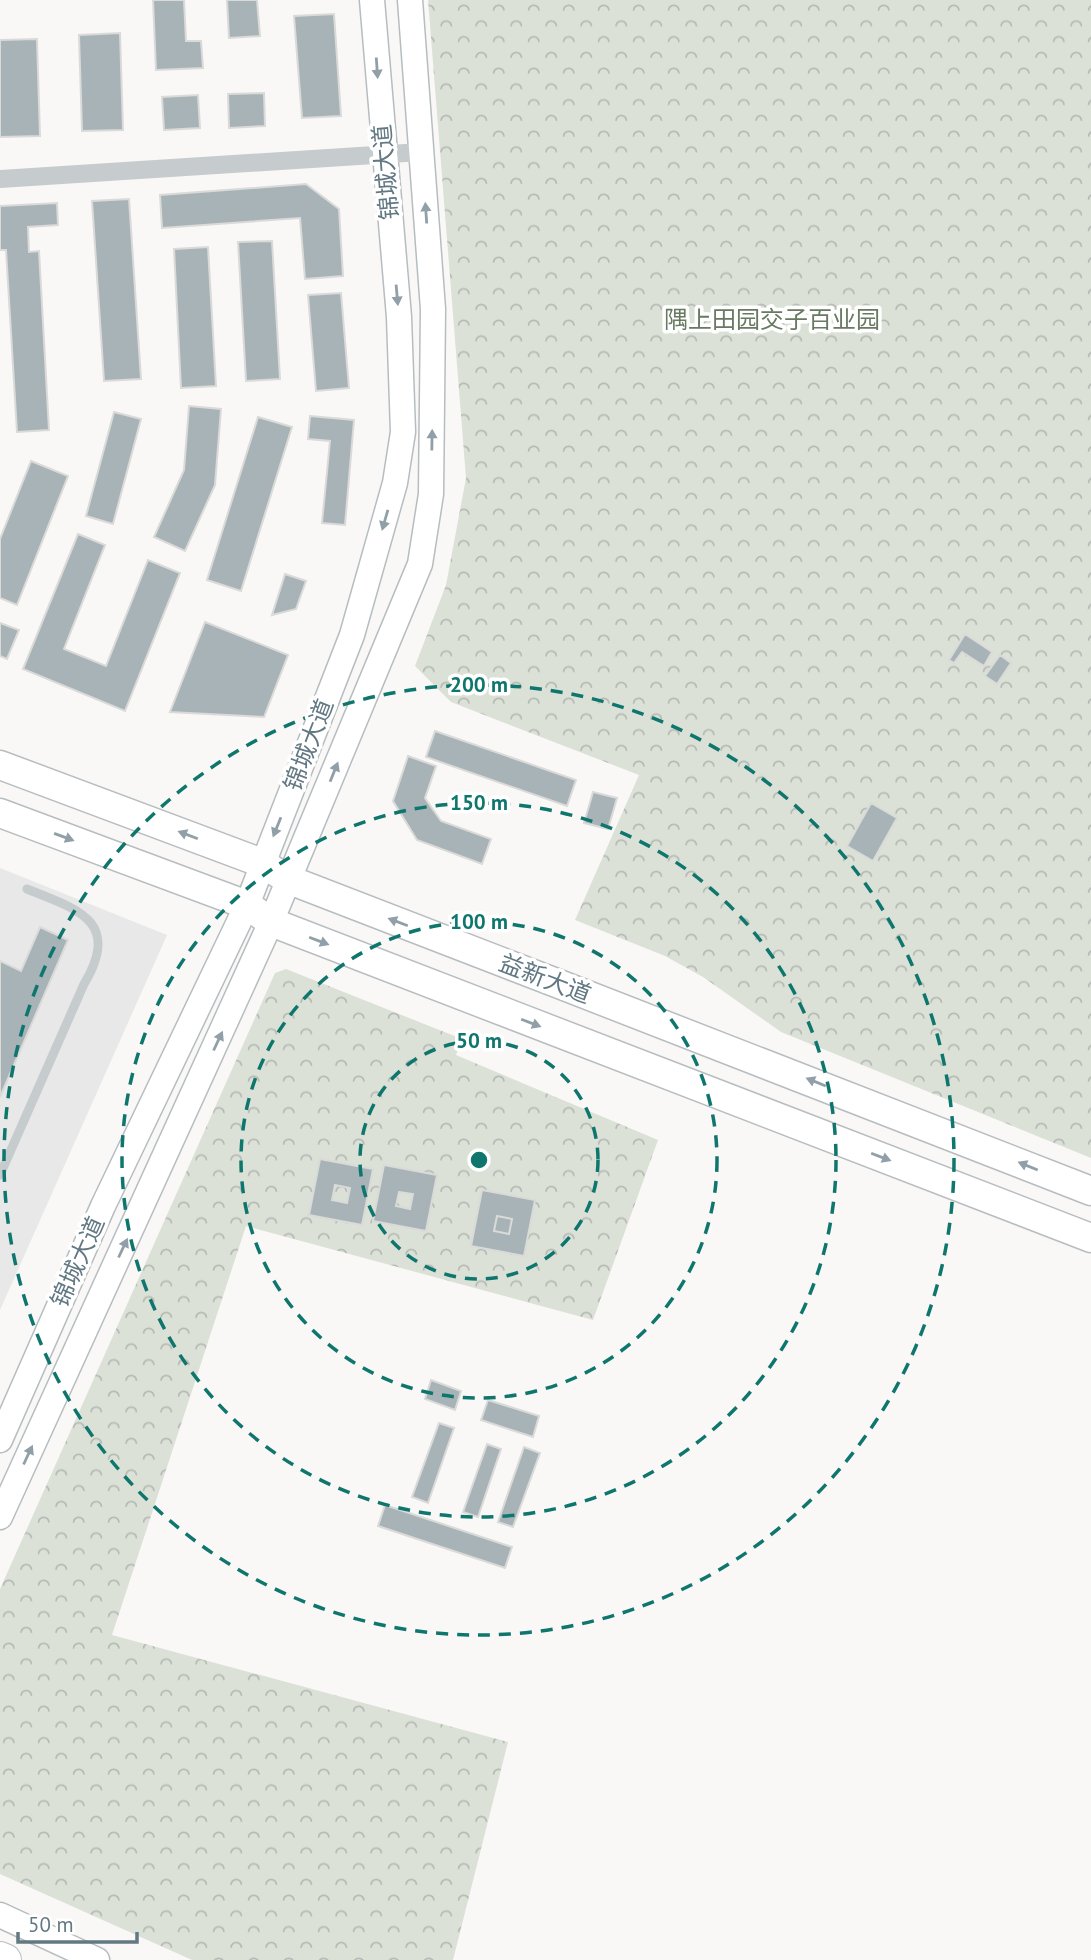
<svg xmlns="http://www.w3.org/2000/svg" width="1091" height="1960" font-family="'PT Sans','Noto Sans SC',sans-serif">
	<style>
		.built { fill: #e7e8e7 }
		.park { fill: url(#park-crowns) }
		.building { fill: #a8b3b8; stroke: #dadad8; stroke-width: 2; fill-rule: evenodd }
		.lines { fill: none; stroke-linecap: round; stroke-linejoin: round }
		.secondary-casing { stroke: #b6bdc1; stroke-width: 27 }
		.primary-casing { stroke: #b7bdc0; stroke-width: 31 }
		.motorway-casing { stroke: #b8bdbf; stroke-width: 34 }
		.service { stroke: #c6cbce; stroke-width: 9 }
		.minor { stroke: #c6cbce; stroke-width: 18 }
		.secondary { stroke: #fff; stroke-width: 24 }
		.primary { stroke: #fff; stroke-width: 28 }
		.motorway { stroke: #fff; stroke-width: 32 }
		.oneway { fill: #91a0a8 }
		.ring { fill: none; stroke: #0f766e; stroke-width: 3.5; stroke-dasharray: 12 9 }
		.labels { text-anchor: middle; stroke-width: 7; stroke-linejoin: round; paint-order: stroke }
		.street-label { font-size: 24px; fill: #627883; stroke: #fff }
		.park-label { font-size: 24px; fill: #687a61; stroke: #fff }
		.centre { fill: #0f766e; stroke: #fff; stroke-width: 3.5 }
		.ring-label { font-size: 21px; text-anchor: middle; font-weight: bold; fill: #0f766e; stroke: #fff; stroke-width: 7; stroke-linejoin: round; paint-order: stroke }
	</style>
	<defs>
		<pattern id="park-crowns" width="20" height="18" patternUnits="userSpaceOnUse" patternTransform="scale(1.75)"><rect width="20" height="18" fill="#dbe1d7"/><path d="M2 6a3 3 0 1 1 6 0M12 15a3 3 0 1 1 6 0" fill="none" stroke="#b5bbb4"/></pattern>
	</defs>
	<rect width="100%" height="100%" fill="#f9f8f6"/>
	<path class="built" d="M0 868 167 935 0 1310Z"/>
	<path class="park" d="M428 0H1091V1158L781 1032 703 977 665 956 575 920 639 775 451 702 415 666 446 585 466 478Z
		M286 969 462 1039 456 1055 658 1140 593 1320 246 1226 112 1635 508 1742 453 1960H192L0 1874V1589L275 973Z"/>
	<path class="building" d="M153 0H184L186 41H201L203 68 156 70Z
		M227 0H257L260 36 229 38Z
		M334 14 341 116 302 118 294 16Z
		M120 33 123 130 82 131 79 35Z
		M37 39 40 136 0 137V40Z
		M264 93 265 126 229 128 228 94Z
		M198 95 200 128 164 130 162 97Z
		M306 184 339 209 343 276 305 279 300 218 162 228 160 195Z
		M129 199 141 379 104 381 92 201Z
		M57 203 58 225 28 227 29 252 39 251 49 430 17 432 6 250H0V206Z
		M272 241 280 379 246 381 238 242Z
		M208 247 216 386 181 388 174 249Z
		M341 293 349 388 316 391 308 295Z
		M189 406 221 409 215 485 185 551 154 537 184 470Z
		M114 412 141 419 113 524 86 516Z
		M310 416 354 420 345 525 322 523 330 441 308 439Z
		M258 417 292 427 241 591 207 580Z
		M31 461 68 476 17 605 0 598V539Z
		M78 534 105 545 64 649 106 666 148 560 180 573 125 711 23 669Z
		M285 574 306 581 296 609 272 615Z
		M205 622 288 655 264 717 170 712Z
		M0 623 19 630 7 659 0 656Z
		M965 634 992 652 984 666 962 652 954 663 949 660Z
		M1000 655 1011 663 997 684 985 676Z
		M435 731 576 780 567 806 426 757Z
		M408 756 436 766 425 798 441 821 491 839 482 864 417 840 393 801Z
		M593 792 617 798 608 829 584 823Z
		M871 803 897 818 873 861 847 846Z
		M40 927 68 940 0 1097V961L21 971Z
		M320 1159 373 1169 362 1225 309 1215ZM335 1185 350 1188 347 1203 332 1200Z
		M384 1165 437 1175 426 1231 373 1221ZM399 1192 413 1194 410 1209 396 1206Z
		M482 1190 535 1200 524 1256 471 1246ZM497 1216 512 1219 509 1234 494 1231Z
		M497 1216 512 1219 509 1234 494 1231Z
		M431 1380 461 1391 455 1410 425 1399Z
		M488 1400 539 1416 533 1437 481 1420Z
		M439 1423 454 1428 428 1503 412 1497Z
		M487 1444 501 1449 478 1517 463 1512Z
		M524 1447 540 1453 513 1527 498 1522Z
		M385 1505 512 1547 505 1568 378 1526Z"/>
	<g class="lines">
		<defs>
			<path id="secondary" d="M0 1440 103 1206 247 905 352 635 395 483 403 432 399 317 372 0
				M0 1517 271 922 420 564 431 494 433 309 410 0
				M0 1915 97 1960"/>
			<path id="primary" d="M0 765 262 863 287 879C555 983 824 1085 1091 1191
				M0 813 247 905 271 922 1091 1238"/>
			<path id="motorway" d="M0 1958 5 1960"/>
		</defs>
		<use href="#secondary" class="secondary-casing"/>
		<use href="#primary" class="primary-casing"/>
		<use href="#motorway" class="motorway-casing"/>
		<path class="service" d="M0 1175 84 984C122 921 77 909 27 889"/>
		<path class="minor" d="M0 179 421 152"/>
		<use href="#secondary" class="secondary"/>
		<use href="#primary" class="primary"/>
		<use href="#motorway" class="motorway"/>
	</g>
	<defs><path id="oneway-solid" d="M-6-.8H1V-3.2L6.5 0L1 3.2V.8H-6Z" transform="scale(1.75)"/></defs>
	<g class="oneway">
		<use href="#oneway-solid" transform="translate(377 68) rotate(86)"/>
		<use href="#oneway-solid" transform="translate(426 213) rotate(-94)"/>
		<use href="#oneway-solid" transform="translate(397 295) rotate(85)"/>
		<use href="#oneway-solid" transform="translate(432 440) rotate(-89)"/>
		<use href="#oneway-solid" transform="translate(385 520) rotate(106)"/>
		<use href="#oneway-solid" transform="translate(334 772) rotate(-68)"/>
		<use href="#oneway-solid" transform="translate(277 827) rotate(112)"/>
		<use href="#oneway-solid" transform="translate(188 835) rotate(-159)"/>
		<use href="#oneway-solid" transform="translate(64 837) rotate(20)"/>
		<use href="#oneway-solid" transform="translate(398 922) rotate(-159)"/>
		<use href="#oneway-solid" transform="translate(319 941) rotate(21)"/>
		<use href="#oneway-solid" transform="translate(531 1023) rotate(21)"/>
		<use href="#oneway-solid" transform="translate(218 1041) rotate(-65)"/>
		<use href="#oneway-solid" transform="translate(816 1082) rotate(-158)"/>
		<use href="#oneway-solid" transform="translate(881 1157) rotate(21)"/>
		<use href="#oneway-solid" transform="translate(1028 1166) rotate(-158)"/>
		<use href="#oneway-solid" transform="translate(123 1248) rotate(-65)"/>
		<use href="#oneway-solid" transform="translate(28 1455) rotate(-65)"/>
	</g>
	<g class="ring">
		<circle cx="479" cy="1160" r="119"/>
		<circle cx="479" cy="1160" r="238"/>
		<circle cx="479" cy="1160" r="357"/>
		<circle cx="479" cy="1160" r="475"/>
	</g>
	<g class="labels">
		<g class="street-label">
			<text transform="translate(386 172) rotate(-95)" y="8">锦城大道</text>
			<text transform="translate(309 745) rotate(-69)" y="8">锦城大道</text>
			<text transform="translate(545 979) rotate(21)" y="8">益新大道</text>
			<text transform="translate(78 1262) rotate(-66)" y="8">锦城大道</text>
		</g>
		<g class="park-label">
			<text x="772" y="328">隅上田园交子百业园</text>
		</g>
	</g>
	<circle cx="479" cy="1160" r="10" class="centre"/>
	<g class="ring-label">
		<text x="479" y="692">200 m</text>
		<text x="479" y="810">150 m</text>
		<text x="479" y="929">100 m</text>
		<text x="479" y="1048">50 m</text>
	</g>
	<path d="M18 1932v10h119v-10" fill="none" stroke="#627883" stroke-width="3.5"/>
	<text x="28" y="1932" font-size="21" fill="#627883" stroke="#ffffff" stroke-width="5" paint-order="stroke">50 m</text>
</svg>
